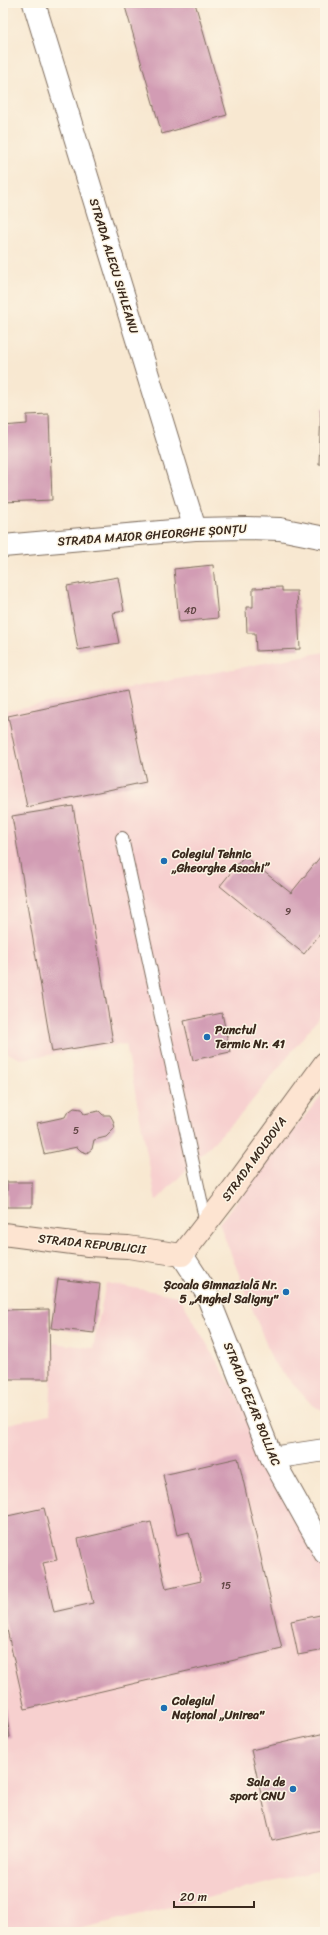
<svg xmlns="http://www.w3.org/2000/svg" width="328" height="1935" font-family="Sriracha,sans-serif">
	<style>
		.built { fill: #f7d0cf }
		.building { fill: #d29cb4 }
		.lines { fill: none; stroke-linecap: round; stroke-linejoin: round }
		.service-casing { stroke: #7d6c5d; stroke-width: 14 }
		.minor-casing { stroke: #7d6c5d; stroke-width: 24 }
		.tertiary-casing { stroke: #7d6c5d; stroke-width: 24 }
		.secondary-casing { stroke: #7d6c5d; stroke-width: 24 }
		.service { stroke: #fff; stroke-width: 12 }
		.minor { stroke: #fff; stroke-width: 22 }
		.tertiary { stroke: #fff; stroke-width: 22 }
		.secondary { stroke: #fde4d1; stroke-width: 22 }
		.poi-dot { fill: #1f6fb2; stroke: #fcf5e5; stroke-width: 1.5 }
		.labels { text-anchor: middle; stroke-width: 3; stroke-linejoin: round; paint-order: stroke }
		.number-label { font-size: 10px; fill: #614644 }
		.street-label { font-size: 12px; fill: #3b2a1e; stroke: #fcf5e5 }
		.poi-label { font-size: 12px; font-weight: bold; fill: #3b2a1e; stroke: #fcf5e5; text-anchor: start }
	</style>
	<rect width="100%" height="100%" fill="#fcf5e5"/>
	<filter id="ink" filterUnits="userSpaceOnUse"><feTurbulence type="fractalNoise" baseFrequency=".025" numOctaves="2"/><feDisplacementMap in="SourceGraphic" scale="8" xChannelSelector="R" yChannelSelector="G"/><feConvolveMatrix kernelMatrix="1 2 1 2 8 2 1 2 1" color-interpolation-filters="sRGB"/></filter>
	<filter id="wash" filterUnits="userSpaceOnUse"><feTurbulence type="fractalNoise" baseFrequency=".012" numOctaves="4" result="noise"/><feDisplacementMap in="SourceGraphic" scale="16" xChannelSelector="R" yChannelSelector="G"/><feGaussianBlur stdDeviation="0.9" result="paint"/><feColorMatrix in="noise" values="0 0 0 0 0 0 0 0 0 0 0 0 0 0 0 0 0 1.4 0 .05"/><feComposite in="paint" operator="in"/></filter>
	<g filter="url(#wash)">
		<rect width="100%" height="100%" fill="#f8e8d1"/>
		<path class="built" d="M325 652V1010L244 1111 156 1201 126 1044 21 1059 3 1051V711Z
			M325 1091V1411L313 1406 273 1362 219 1223Z
			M106 1283 179 1296 325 1547V1869L67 1932H6L3 1913V1425L50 1415 53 1343 93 1348Z"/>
		<g id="blocks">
			<path class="building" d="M124 3H195L227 115 162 134Z
				M321 409H325V464H319Z
				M49 414 52 500 3 502V426L27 424V415Z
				M213 565 218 618 179 622 174 569Z
				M118 577 124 611 113 613 119 643 78 650 67 586Z
				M282 587V591H297L300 649 256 651 255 633H247L246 607H253V588Z
				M127 691 146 782 27 807 8 716Z
				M73 806 113 1042 52 1052 12 816Z
				M325 851V928L304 954 220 886 244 856 291 893Z
				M222 1013 230 1052 193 1060 184 1021Z
				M74 1108 81 1109 84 1114 99 1111 103 1115H110L113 1120 115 1128 106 1137 94 1140 92 1149 87 1153 81 1151 77 1147 44 1154 37 1123 65 1117 67 1113Z
				M7 1182H32V1207H7Z
				M58 1279 100 1284 94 1333 51 1328Z
				M49 1309 50 1379H3V1310Z
				M238 1458 282 1649 25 1709 3 1612V1517L44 1508 57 1560 43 1563 54 1612 93 1603 78 1539 151 1522 166 1589 201 1581 189 1532 177 1535 163 1475Z
				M325 1614V1650L298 1655 291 1621Z
				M3 1695 10 1737 3 1738Z
				M325 1733V1829L272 1841 251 1750Z"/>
		</g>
	</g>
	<g filter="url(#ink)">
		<use href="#blocks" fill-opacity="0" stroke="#7d6c5d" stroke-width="1"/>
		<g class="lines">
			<defs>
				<path id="service" d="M122 838 206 1223"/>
				<path id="minor" d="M34 3 195 529
					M272 1458 325 1450"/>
				<path id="tertiary" d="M3 546 195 529 247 528 280 529 325 538
					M182 1255 206 1292 272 1458 325 1553"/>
				<path id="secondary" d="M3 1234 88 1245 128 1247 182 1255 227 1197 325 1063"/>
			</defs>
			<use href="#service" class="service-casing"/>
			<use href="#minor" class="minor-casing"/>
			<use href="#tertiary" class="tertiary-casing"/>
			<use href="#secondary" class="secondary-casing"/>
			<use href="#service" class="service"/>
			<use href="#minor" class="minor"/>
			<use href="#tertiary" class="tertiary"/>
			<use href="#secondary" class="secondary"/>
		</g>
	</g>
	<g class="poi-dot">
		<circle cx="164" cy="861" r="4"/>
		<circle cx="207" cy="1037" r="4"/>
		<circle cx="286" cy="1292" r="4"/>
		<circle cx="164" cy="1708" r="4"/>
		<circle cx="293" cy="1789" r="4"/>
	</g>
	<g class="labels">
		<g class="number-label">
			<text x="190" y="614">4D</text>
			<text x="288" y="915">9</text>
			<text x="76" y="1134">5</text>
			<text x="226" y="1589">15</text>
		</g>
		<g class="street-label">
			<text transform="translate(114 266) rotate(73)" y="4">STRADA ALECU SIHLEANU</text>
			<text transform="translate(152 535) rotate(-4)" y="4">STRADA MAIOR GHEORGHE ȘONȚU</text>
			<text transform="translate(254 1159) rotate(-54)" y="4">STRADA MOLDOVA</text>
			<text transform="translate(92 1244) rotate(6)" y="4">STRADA REPUBLICII</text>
			<text transform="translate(252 1404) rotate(68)" y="4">STRADA CEZAR BOLLIAC</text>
		</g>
		<g class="poi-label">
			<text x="172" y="858">Colegiul Tehnic<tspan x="172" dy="14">„Gheorghe Asachi”</tspan></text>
			<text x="215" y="1034">Punctul<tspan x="215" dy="14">Termic Nr. 41</tspan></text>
			<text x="278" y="1289" text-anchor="end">Școala Gimnazială Nr.<tspan x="278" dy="14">5 „Anghel Saligny"</tspan></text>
			<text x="172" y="1705">Colegiul<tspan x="172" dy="14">Național „Unirea"</tspan></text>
			<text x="285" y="1786" text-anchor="end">Sala de<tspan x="285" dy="14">sport CNU</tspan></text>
		</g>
	</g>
	<rect width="328" height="1935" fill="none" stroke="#fcf5e5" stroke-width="16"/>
	<path d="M174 1901v6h80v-6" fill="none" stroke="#3b2a1e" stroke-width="2"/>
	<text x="180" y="1901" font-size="12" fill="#3b2a1e" stroke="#fcf5e5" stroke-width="3" paint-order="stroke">20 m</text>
</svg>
